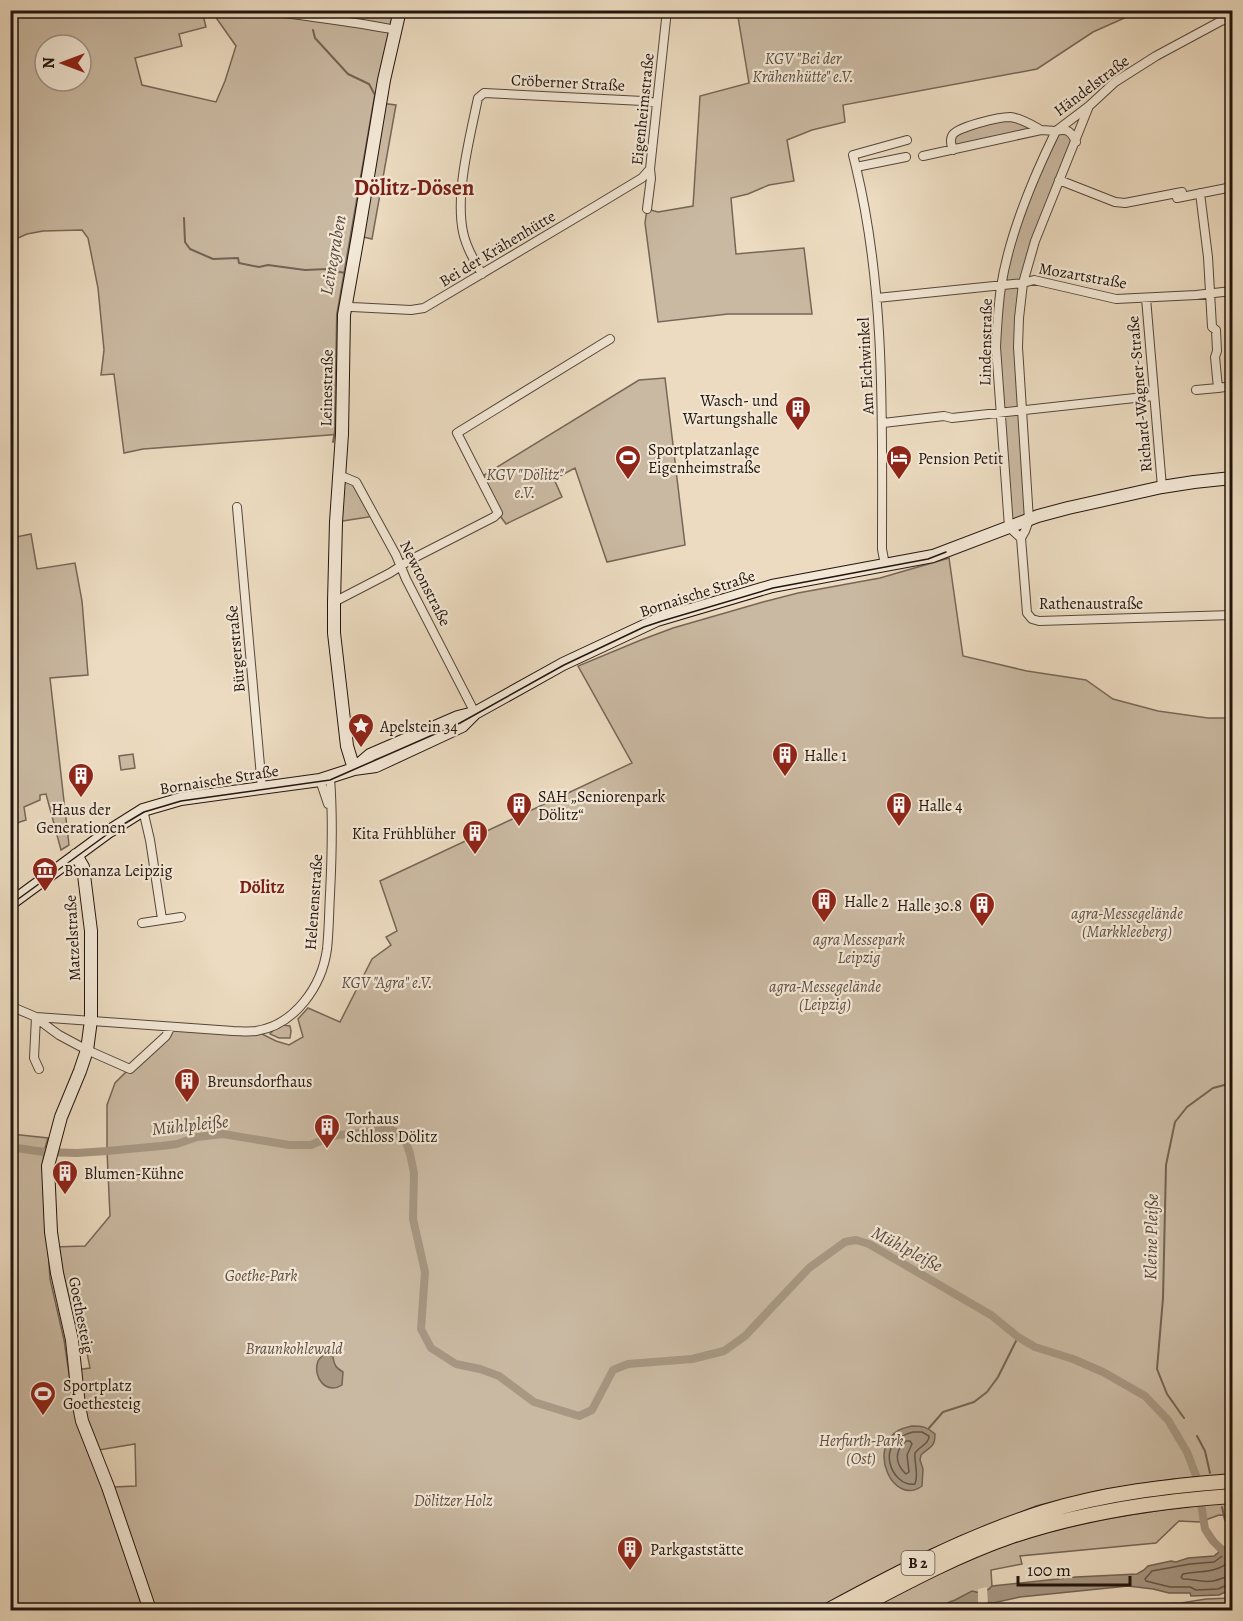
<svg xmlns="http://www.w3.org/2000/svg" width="1243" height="1621" font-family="Alegreya,serif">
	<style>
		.green { fill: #cab9a2; stroke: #766658; stroke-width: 1.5; fill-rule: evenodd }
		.water { fill: #a79783; stroke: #726354; stroke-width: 1.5 }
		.pier { fill: #ecdbc0 }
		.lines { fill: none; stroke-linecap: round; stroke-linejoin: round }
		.shore { stroke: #645648; stroke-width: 1.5 }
		.stream { stroke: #726354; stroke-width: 2 }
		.canal { stroke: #a79783; stroke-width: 8 }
		.minor-casing { stroke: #54463a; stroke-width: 10 }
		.secondary-casing { stroke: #22140e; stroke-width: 14 }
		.trunk-casing { stroke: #22140e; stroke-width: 16 }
		.minor { stroke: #f3e8d6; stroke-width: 8 }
		.secondary { stroke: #f3e8d6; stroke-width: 12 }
		.trunk { stroke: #ecdbc0; stroke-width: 14 }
		.tram { stroke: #22140e; stroke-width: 1.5 }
		.labels { text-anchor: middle; stroke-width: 4.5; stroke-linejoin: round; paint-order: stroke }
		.shield { fill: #f3e8d6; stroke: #61544a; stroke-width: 1.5 }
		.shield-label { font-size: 15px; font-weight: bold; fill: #22140e }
		.park-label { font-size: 16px; font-style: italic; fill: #5d4e42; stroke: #f3e8d6 }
		.street-label { font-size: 16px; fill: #22140e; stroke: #f3e8d6 }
		.poi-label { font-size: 16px; fill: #22140e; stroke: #f3e8d6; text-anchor: start }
		.water-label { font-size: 18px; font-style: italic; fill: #57483d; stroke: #f3e8d6 }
		.neighbourhood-label { font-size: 18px; font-weight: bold; fill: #7a1f14; stroke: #f3e8d6 }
		.district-label { font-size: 22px; font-weight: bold; fill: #7a1f14; stroke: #f3e8d6 }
	</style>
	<rect width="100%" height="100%" fill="#ecdbc0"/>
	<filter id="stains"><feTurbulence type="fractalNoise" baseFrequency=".00333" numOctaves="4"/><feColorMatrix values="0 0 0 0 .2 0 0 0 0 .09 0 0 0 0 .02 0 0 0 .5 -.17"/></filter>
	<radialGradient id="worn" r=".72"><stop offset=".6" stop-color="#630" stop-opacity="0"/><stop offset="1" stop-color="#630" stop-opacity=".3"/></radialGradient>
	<path class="green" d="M10 11H202L206 27 179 34 182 46 135 58 142 85 216 102 225 81 236 46 217 19 218 11H400L380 103 396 105 372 239 359 236 345 304 342 434 143 449 124 453 114 374 101 375 104 350 98 288 88 238 82 230 43 231 27 234 11 241ZM45 45H81V81H45Z
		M737 11H1140L1093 32 1037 69 843 105 845 122 812 130 787 140 794 181 769 185 748 194 731 198 736 254 804 248 812 314H728L658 322 645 223 647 209 658 212 693 206 700 96 749 83Z
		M1009 117 1041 130 953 150 952 134Z
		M1063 129 1076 142 1035 241 1019 318 1029 520 1009 527 996 347 1010 246 1044 155Z
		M665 378 685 545 607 562 575 468 554 479 562 497 506 524 498 513 481 477 639 380Z
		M339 475 356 482 375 516 336 522Z
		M31 534 37 569 75 563 82 601 88 675 50 678 69 845 61 850 46 794 40 795V800L24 807 26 820 11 825V538Z
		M949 558 963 656 1027 671 1086 680 1113 699 1158 711 1208 718H1232V1476L1174 1479 1102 1490 1036 1506 1007 1518 1017 1542C1087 1519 1159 1509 1232 1502V1516L1219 1515 1200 1522 1179 1521 1156 1543 1020 1556 1022 1564 991 1570 993 1603 996 1610H155L114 1487 136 1486 135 1444 93 1451 76 1370 90 1368 82 1327 67 1318 53 1247 85 1246 110 1216 107 1151V1105L115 1083 170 1028 256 1031 276 1041 289 1045 303 1037 298 1019 308 1008 340 1022 372 959 391 945 386 937 397 931 380 881 632 763 578 666 641 640 673 628 763 602 798 593 880 578Z
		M133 754 135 768 121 770 119 756Z
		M282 1025 290 1026 291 1031 290 1038H279L270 1034 275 1028Z
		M11 1134 48 1138 44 1152 43 1164 50 1279 64 1340 74 1407 106 1493 143 1610H11Z
		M1232 1598V1610H1056L1091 1607 1181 1603 1206 1599Z"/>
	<path class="water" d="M325 1353H328L333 1357C334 1365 336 1368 343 1372L342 1385C327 1395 312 1378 318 1361 319 1359 323 1355 325 1353Z
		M912 1426C922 1426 928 1427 935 1434 935 1448 930 1446 921 1455L920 1460 923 1469 922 1486C894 1507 866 1449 899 1430 902 1428 908 1427 912 1426Z
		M1221 1546 1232 1549V1589L1219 1595 1191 1596 1190 1593H1169L1153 1589 1128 1586 1020 1597 993 1603 985 1602 977 1604 972 1609 962 1610H929L955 1600 972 1591 980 1593 989 1589 992 1586 1076 1577 1137 1574 1144 1570 1148 1566 1171 1561 1176 1562 1188 1558 1214 1556 1219 1552 1218 1550Z"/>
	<path class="pier" d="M987 1587 988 1605 978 1607V1589Z"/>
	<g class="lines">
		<path class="shore" d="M913 1432H922L929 1436C929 1444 920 1446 915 1453 914 1464 919 1474 915 1484 892 1488 872 1442 913 1432Z
			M906 1441H910L912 1444 907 1455 909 1472 906 1474C895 1464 894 1451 906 1441Z
			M1232 1554H1225L1214 1562 1190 1564 1152 1571 1145 1579 1146 1581 1170 1587H1190L1196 1590 1218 1589 1229 1584 1232 1583
			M1232 1562C1226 1563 1225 1566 1219 1568 1208 1573 1194 1571 1183 1574L1181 1577 1183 1579C1194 1579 1202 1583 1213 1581 1220 1580 1225 1576 1232 1576"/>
		<path class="stream" d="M313 30 315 38 348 74 369 84 375 95 337 315 335 431 333 442
			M184 218 185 242 190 249 213 259 238 258 239 263 259 267 268 265 305 270 328 269 344 273
			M1184 1418 1167 1394 1157 1369 1163 1298 1166 1165 1175 1122 1187 1107 1213 1088 1232 1083
			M929 1428 943 1412 974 1402 987 1392 998 1377 1018 1337
			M1197 1436 1205 1451 1210 1473
			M1222 1507 1225 1520
			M1213 1604 1215 1610"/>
		<path class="canal" d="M10 1147 44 1152 77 1153 107 1151 161 1146 177 1144 197 1137 223 1134 289 1145H311L332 1136 390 1129 404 1136 410 1154 414 1173 413 1219 425 1272 421 1329 431 1348 456 1364 480 1369 499 1376 534 1402 579 1416 592 1410 613 1370 628 1364 692 1359 724 1351 745 1336 809 1268 845 1242 856 1240 869 1244 991 1315 1018 1337 1035 1347 1073 1359 1103 1372 1145 1396 1168 1420 1187 1452 1197 1478 1205 1529 1213 1541 1232 1560"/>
		<defs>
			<path id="minor" d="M265 10C308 17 353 21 396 30
				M1089 106 1035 241 1023 283 1019 318 1018 347 1029 520 1025 531 1021 538 1027 613 1032 619 1039 621 1232 615
				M953 150C951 145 950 140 952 136 955 127 1000 117 1010 117 1021 118 1032 125 1041 130
				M923 156 1041 130 1056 131 1089 106 1115 82 1156 56 1221 21 1232 17
				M856 167 853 155 907 140
				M1059 180 1115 202 1125 203 1182 192
				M1200 193 1208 257 1212 327 1216 330 1217 351 1215 357 1218 388 1232 386
				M1177 198 1232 187
				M647 209 651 178 650 169 667 10
				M482 274C474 261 466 247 463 232 455 193 470 137 478 98L484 93 643 101 657 103
				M877 298 1023 283 1034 280 1116 299 1196 295 1232 291
				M1146 298 1162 487
				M345 304 352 307 411 310 424 308 594 207 642 178 650 169
				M1196 390 1218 388
				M883 423 944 416 952 418 1153 396
				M339 475 356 482 396 555 406 579 475 713
				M237 507 262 788
				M1021 538 1009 527 1008 513 996 347C997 327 998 307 1001 287 1009 235 1033 178 1056 131 1067 128 1071 131 1076 142
				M885 565 882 549C882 421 886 292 856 167L906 157
				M334 602 390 573 410 560 494 517 498 513 457 433 610 339
				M320 780 328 804
				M143 810 150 840 162 919
				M142 923 181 917
				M10 1006 36 1017 233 1031C240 1031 248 1032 256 1031 295 1025 322 986 327 949 329 931 329 912 330 894 332 855 333 816 330 778
				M36 1017 34 1058 39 1069
				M36 1018 59 1035 87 1050 130 1069 166 1036 170 1028"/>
			<path id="secondary" d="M355 768 370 755 458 717 474 713
				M354 769 347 746 334 633V602L336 522 342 434 344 315 358 236 384 80 400 10
				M76 855 83 867 91 931V1020L87 1050 80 1071 61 1117 48 1166 51 1232 57 1273 72 1340 79 1406 82 1421 108 1487 150 1610
				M10 904 108 832 143 810 181 799 320 780 354 769 376 766 462 726 475 713 563 664 657 620 772 586 933 556 1038 516 1068 508 1162 487 1194 482 1232 478"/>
			<path id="trunk" d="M829 1610C899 1572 968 1536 1044 1512 1105 1493 1169 1486 1232 1481
				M854 1610C905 1583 957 1555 1012 1536 1083 1512 1158 1501 1232 1496"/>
		</defs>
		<use href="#minor" class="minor-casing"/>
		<use href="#secondary" class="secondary-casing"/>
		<use href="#trunk" class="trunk-casing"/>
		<use href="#minor" class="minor"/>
		<use href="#secondary" class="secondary"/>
		<use href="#trunk" class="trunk"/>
		<path class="tram" d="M10 905 109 833 144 812 181 801 330 780 460 723 564 665 644 627 662 621 773 588 928 559 946 552"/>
	</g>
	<defs>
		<symbol id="building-pin" viewBox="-11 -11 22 30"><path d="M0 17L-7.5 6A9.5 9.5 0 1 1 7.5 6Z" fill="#8f2418" stroke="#f3e8d6"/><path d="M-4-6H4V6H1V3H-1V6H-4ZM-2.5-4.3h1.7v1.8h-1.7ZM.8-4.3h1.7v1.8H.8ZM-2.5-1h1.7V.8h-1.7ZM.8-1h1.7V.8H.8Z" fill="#fff"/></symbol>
		<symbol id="stadium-pin" viewBox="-11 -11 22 30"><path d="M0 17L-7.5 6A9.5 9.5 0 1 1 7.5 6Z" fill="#8f2418" stroke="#f3e8d6"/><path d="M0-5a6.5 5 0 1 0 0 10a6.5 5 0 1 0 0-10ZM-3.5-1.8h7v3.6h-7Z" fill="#fff"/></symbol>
		<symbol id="hotel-pin" viewBox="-11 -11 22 30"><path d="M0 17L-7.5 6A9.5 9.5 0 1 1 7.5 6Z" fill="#8f2418" stroke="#f3e8d6"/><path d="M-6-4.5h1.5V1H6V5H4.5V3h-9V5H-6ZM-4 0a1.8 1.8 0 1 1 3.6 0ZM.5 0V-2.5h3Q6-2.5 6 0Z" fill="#fff"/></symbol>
		<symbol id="sight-pin" viewBox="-11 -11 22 30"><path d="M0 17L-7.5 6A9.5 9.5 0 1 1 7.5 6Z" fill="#8f2418" stroke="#f3e8d6"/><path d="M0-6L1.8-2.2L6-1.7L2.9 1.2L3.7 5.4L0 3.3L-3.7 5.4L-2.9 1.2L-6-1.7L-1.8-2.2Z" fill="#fff"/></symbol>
		<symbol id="museum-pin" viewBox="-11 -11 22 30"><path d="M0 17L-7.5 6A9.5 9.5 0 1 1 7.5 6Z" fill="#8f2418" stroke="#f3e8d6"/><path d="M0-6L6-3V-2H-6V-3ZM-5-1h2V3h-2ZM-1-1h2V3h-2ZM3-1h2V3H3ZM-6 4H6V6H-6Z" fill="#fff"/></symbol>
	</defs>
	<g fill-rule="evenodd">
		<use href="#building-pin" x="783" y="394" width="30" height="40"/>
		<use href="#stadium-pin" x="613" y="443" width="30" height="40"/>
		<use href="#hotel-pin" x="884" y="443" width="30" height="40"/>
		<use href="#sight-pin" x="346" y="711" width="30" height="40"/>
		<use href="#building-pin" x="770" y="740" width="30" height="40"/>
		<use href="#building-pin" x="66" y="761" width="30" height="40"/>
		<use href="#building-pin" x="504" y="790" width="30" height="40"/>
		<use href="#building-pin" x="884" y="790" width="30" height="40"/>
		<use href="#building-pin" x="460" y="818" width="30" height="40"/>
		<use href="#museum-pin" x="30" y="855" width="30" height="40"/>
		<use href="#building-pin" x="809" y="886" width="30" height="40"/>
		<use href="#building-pin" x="967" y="890" width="30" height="40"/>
		<use href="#building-pin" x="172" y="1066" width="30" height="40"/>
		<use href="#building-pin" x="312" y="1112" width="30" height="40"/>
		<use href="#building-pin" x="50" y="1158" width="30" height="40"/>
		<use href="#stadium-pin" x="28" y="1379" width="30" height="40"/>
		<use href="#building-pin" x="615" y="1534" width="30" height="40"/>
	</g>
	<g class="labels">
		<rect class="shield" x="901.5" y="1551" width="33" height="24" rx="4.5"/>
		<g class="shield-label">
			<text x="918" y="1568">B 2</text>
		</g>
		<g class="park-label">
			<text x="803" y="64">KGV "Bei der<tspan x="803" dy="18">Krähenhütte" e.V.</tspan></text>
			<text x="525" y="480">KGV "Dölitz"<tspan x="525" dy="18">e.V.</tspan></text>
			<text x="1127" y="919">agra-Messegelände<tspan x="1127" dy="18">(Markkleeberg)</tspan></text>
			<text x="859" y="945">agra Messepark<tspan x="859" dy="18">Leipzig</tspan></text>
			<text x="387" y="988">KGV "Agra" e.V.</text>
			<text x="825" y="992">agra-Messegelände<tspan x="825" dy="18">(Leipzig)</tspan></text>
			<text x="261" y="1281">Goethe-Park</text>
			<text x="294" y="1354">Braunkohlewald</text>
			<text x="861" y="1446">Herfurth-Park<tspan x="861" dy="18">(Ost)</tspan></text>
			<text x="453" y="1506">Dölitzer Holz</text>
		</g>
		<g class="street-label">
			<text transform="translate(568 82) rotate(3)" y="6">Cröberner Straße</text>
			<text transform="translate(1091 85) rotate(-37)" y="6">Händelstraße</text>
			<text transform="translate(642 109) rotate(-84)" y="6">Eigenheimstraße</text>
			<text transform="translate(497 248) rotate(-31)" y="6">Bei der Krähenhütte</text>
			<text transform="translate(1083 275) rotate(10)" y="6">Mozartstraße</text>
			<text transform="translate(985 342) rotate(-89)" y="6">Lindenstraße</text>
			<text transform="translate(865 366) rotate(-93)" y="6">Am Eichwinkel</text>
			<text transform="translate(326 388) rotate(-89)" y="6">Leinestraße</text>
			<text transform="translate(1139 394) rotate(-95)" y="6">Richard-Wagner-Straße</text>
			<text transform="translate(426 583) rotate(63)" y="6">Newtonstraße</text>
			<text transform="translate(697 593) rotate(-18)" y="6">Bornaische Straße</text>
			<text x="1091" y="609">Rathenaustraße</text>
			<text transform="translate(235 649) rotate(-95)" y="6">Bürgerstraße</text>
			<text transform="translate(219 779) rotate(-9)" y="6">Bornaische Straße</text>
			<text transform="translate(313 902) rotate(-86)" y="6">Helenenstraße</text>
			<text transform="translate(72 938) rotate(-93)" y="6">Matzelstraße</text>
			<text transform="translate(82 1315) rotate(79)" y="6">Goethesteig</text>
		</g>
		<g class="poi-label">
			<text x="778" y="406" text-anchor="end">Wasch- und<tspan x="778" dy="18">Wartungshalle</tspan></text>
			<text x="648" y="455">Sportplatzanlage<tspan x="648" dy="18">Eigenheimstraße</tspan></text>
			<text x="918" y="464">Pension Petit</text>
			<text x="380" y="732">Apelstein 34</text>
			<text x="804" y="761">Halle 1</text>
			<text x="538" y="802">SAH „Seniorenpark<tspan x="538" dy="18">Dölitz“</tspan></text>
			<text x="918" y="811">Halle 4</text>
			<text x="81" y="815" text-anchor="middle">Haus der<tspan x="81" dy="18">Generationen</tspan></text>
			<text x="456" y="839" text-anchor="end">Kita Frühblüher</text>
			<text x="64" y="876">Bonanza Leipzig</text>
			<text x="844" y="907">Halle 2</text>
			<text x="962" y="911" text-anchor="end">Halle 30.8</text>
			<text x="207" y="1087">Breunsdorfhaus</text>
			<text x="346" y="1124">Torhaus<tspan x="346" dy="18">Schloss Dölitz</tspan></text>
			<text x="84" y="1179">Blumen-Kühne</text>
			<text x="63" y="1391">Sportplatz<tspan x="63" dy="18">Goethesteig</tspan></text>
			<text x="650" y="1555">Parkgaststätte</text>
		</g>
		<g class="water-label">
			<text transform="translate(333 255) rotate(-80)" y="6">Leinegraben</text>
			<text transform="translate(190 1125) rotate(-6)" y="6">Mühlpleiße</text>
			<text transform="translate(1151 1237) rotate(-89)" y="6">Kleine Pleiße</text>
			<text transform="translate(907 1249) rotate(28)" y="6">Mühlpleiße</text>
		</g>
		<g class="neighbourhood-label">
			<text x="262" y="893">Dölitz</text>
		</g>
		<g class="district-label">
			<text x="414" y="195">Dölitz-Dösen</text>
		</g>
	</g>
	<rect width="1243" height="1621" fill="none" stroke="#ecdbc0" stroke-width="36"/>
	<rect x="12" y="12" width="1219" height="1597" fill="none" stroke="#22140e" stroke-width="3"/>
	<rect x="18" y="18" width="1207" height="1585" fill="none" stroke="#22140e" stroke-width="1.5"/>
	<g transform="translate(63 63) rotate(270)"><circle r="28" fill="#f3e8d6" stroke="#9f9386" stroke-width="1.5"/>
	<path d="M0-4.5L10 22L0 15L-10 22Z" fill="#8f2418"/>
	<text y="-9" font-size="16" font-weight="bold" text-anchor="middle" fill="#22140e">N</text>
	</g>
	<path d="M1018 1576v9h112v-9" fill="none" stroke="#22140e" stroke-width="3"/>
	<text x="1027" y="1576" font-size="18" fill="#22140e" stroke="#f3e8d6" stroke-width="4.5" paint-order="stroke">100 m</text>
	<rect width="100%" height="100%" filter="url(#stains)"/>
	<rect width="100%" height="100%" fill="url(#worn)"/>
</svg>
